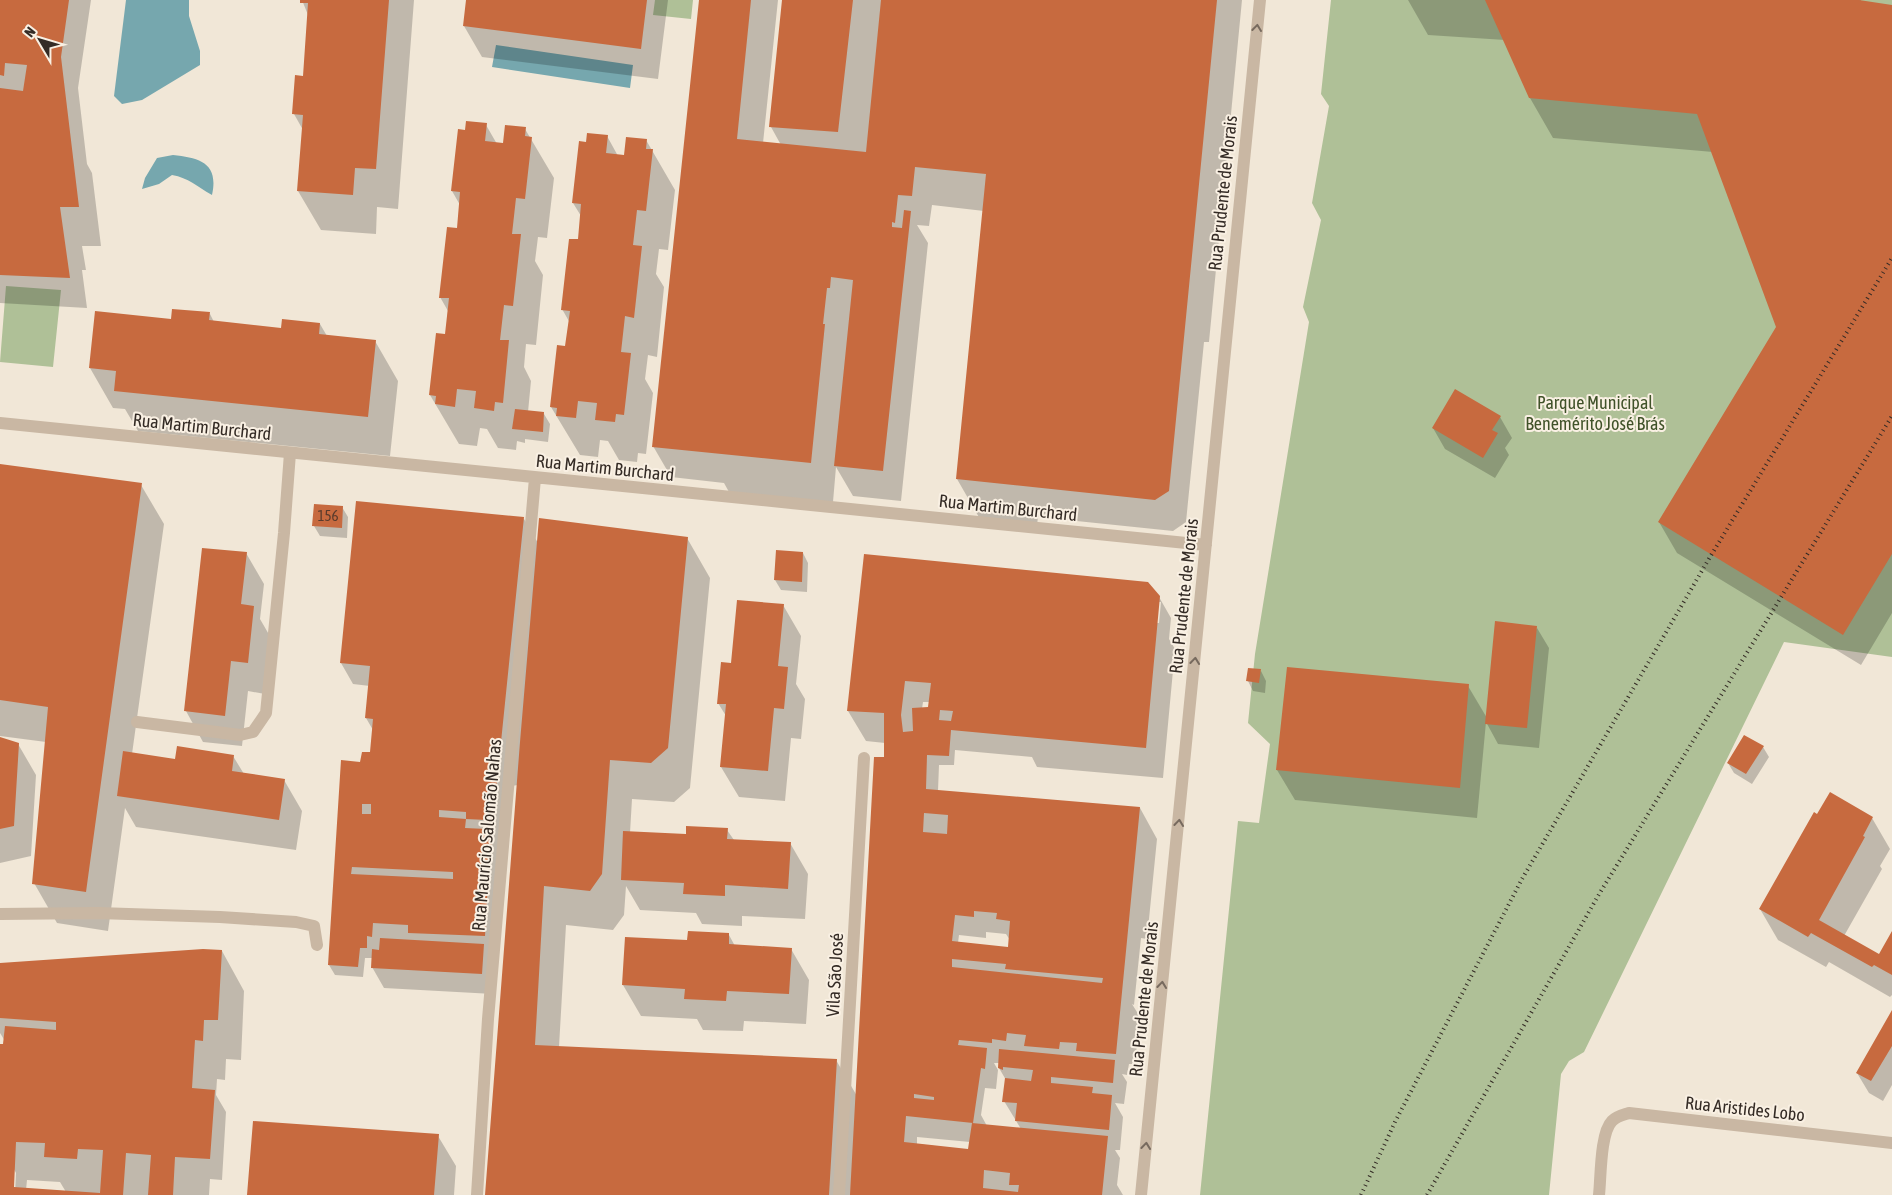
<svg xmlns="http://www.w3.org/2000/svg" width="1892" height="1195" font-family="'Asap Condensed',sans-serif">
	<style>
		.green { fill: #afc097 }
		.water { fill: #76a7ae }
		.shadow { fill: #0003; fill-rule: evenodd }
		.building { fill: #c76a3f; fill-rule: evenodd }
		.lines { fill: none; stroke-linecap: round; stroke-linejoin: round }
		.service { stroke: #c9b7a3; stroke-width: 12 }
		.minor { stroke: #c9b7a3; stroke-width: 12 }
		.rail { stroke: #342b25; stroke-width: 4; stroke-dasharray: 1 4; stroke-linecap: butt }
		.oneway { stroke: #776a5e }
		.labels { text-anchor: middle; stroke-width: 4; stroke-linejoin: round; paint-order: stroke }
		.number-label { font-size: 15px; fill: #593b2c }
		.street-label { font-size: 18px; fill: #342b25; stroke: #f9f0e3 }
		.park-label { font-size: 18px; fill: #405229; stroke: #f9f0e3 }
	</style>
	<rect width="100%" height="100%" fill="#f1e7d7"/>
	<path class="green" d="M655 0H693L691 19 653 15Z
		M1331 0H1892V657L1784 642 1584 1052 1569 1061 1561 1074 1549 1195H1200L1238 821 1259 823 1270 744 1248 723 1255 654 1309 322 1303 307 1321 220 1312 203 1329 106 1321 94Z
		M6 286 61 290 53 367 0 362Z"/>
	<path class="water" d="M126 0H189V16L200 51V65L142 100 122 104 114 96Z
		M496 45 633 65 630 88 492 67Z
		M173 155C200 158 219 163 212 195 196 186 189 178 172 175L159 184 142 189 145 178 157 158Z"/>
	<path class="shadow" d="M0 0H91L78 88 87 164 92 173 101 246H82L86 270H82L87 308 0 303Z
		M302 0H414L398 209 377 207 376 234 321 230 298 191 303 130 294 114 304 78 308 15Z
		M468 0H668L658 79 482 57 464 26Z
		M700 0H778L763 143 781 145 771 127 783 0H1242L1209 342H1204L1186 522 1173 531 1038 517 1037 525 980 519 957 479 984 211 932 205 929 226 917 225 928 243 901 501 853 496 836 467 833 502 729 492 724 483 671 477 653 446Z
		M1408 0H1861V2L1892 6V613L1861 665 1677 553 1659 522 1777 327 1713 152 1553 138 1530 98 1505 40 1428 35Z
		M486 125 497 144 504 145 525 129 554 178 547 238 538 237 535 261 543 275 536 345 526 344 524 367 531 381 528 412 544 414 550 424 548 442 525 439V443L517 441 516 450 498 448 487 429 480 428 477 446 459 444 430 395 446 335 448 311 440 297 458 229 460 205 452 191 459 131 466 132Z
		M607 136 618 156H625L646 140 675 190 668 250 659 249 656 274 664 287 657 357 648 355 645 379 653 393 646 454 638 453 637 462 619 460 608 441 600 440 598 457 580 455 551 407 567 347 570 323 562 309 579 241 581 216 573 203 587 143Z
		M210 314 214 322 282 329 320 324 327 336 375 341 398 381 390 456 138 431 125 409 113 408 90 368 172 321Z
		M1500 417 1512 438 1505 448 1509 455 1495 478 1445 449 1433 428Z
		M0 465 141 485 164 524 132 754 176 760 233 756 244 774 284 780 302 811 296 850 136 827 125 808 108 931 57 923 34 883 46 742 0 736Z
		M357 502 524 519 538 543 687 538 710 578 690 788 674 802 632 799 630 833 687 836 727 830 734 840 790 843 808 874 805 919 742 916V926L702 924 696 913 640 910 626 886 624 915 613 930 566 925 559 1047 836 1060 857 1096 885 758V743L866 741 848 711 865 555 1147 583 1159 597 1171 618 1169 639 1175 649 1163 778 1037 767 1032 757 955 750 954 765H939L938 791 1140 808 1157 839 1147 939 1141 938 1134 1005 1132 1004 1140 1017 1135 1064H1129L1127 1075 1122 1074 1127 1082 1124 1104 1115 1103 1123 1117 1120 1150H1115L1120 1158 1117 1185 1123 1195H487L519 785 510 786 493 994 384 988 372 967 373 958H365L363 977 335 975 329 965 342 762 361 764 371 753 373 730 366 718 370 686 353 684 341 663ZM1158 602H1161L1159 623H1156ZM923 702H930L929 708 922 709ZM986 932 1006 934 1010 940 1009 948 958 943 959 935 986 938ZM994 1063H1000L999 1068 1006 1080 1004 1101 1021 1129 987 1126 981 1115 985 1088 996 1089 998 1070ZM917 1137 970 1142 969 1150 917 1144Z
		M342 507 348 517 347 538 320 536 314 526Z
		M246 553 264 584 260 619 271 638 265 694 248 691 242 746 203 742 186 711Z
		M803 553 808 563 807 592 781 590 775 580Z
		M783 605 801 636 796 684 805 699 801 739 791 738 785 801 739 797 721 767 726 716 718 703 732 664Z
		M1537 628 1549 648 1539 748 1498 744 1486 722 1477 818 1295 800 1277 770 1468 686 1487 718Z
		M1261 671 1266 681 1265 693 1253 691 1248 681Z
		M0 738 18 744 36 775 31 856 0 863Z
		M1763 747 1769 757 1752 784 1734 773 1728 763Z
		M1872 818 1890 849 1880 866 1882 869 1844 936 1880 956 1892 934V995L1890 997 1829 962 1826 967 1778 940 1760 909Z
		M729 935 735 946 791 949 809 980 806 1024 744 1021 743 1031 703 1030 697 1019 641 1016 623 985 626 939 688 942Z
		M222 951 244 991 241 1060 226 1059 225 1080 217 1079 216 1095 226 1112 222 1180 210 1179 209 1195H0V1045H4L5 1041 0 1033V964ZM14 1169 16 1173 15 1194H12ZM27 1180 60 1182 66 1192 26 1190Z
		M1892 1012V1085L1883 1101 1869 1093 1857 1073Z
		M438 1136 456 1166 454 1195H248Z"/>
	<path class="building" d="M0 0H69L61 57 79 207H60L70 278 0 275V88L23 91 27 65 5 63 4 76 0 75Z
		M300 0H389L376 169 355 168 353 195 297 191 303 115 292 114 295 75 303 76 308 3H300Z
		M466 0H647L641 49 463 26Z
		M699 0H751L737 139 866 152 881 0H1217L1169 491 1155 500 956 479 986 174 915 167 912 196 898 195 895 223 892 222V227L902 228 904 210 911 211 883 471 834 466 853 280 831 277 830 288H827L823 324H825L811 463 652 447Z
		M782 0H853L838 132 769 127Z
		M1485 0H1859L1892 5V554L1843 635 1658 522 1776 327 1697 114 1529 98Z
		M466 121 487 123 485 141 503 143 505 125 526 127 525 136 532 137 525 199 516 198 512 234H521L513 306 504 305 500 340H509L503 403 495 402 494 411 474 408 476 391 457 389 455 407 435 404 436 396 429 395 436 333 445 334 449 298H439L447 227 457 228 460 192 451 191 458 129 465 130Z
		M587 133 608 135 606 153 624 155 626 137 647 139 646 149H653L646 211 637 210 633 245 642 246 634 318 625 316 621 352 631 353 624 415 616 414 615 422 595 420 597 403 578 401 576 418 556 416 557 408 550 407 557 345 565 346 570 311 561 310 569 239H578L581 204 572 203 579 141 586 142Z
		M172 309 210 312 209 320 281 328 282 319 320 323 319 334 376 340 368 417 114 391 116 371 89 368 95 311 171 319Z
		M1455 389 1501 416 1492 430 1498 433 1483 458 1432 428Z
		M515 409 544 412 543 432 512 429Z
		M0 464 142 483 86 892 32 884 48 707 0 700Z
		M356 501 524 517 496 791 489 875H478V880L488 881 485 936 408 933V925L373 923 372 937 367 936V948H360L358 967 328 965 341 760 360 762 362 752H370L373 719 365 718 370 666 340 663ZM362 804H371V814H362ZM439 810 466 812V819L487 820 486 829 465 828 466 819 439 817ZM352 867 453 872V879L351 874Z
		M314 504 343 506 342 528 312 526Z
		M539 518 688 537 668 748 651 763 610 760 602 874 590 891 544 886 535 1045 837 1059 829 1195H485L520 742Z
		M202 548 247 552 241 604 254 606 248 663 231 661 225 716 184 711Z
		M776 550 803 552 802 582 774 580Z
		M864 554 1148 582 1160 596 1146 748 951 730 949 756 927 755 926 789 1140 807 1116 1054 1076 1051 1077 1043 1060 1042 1059 1049 1024 1046 1026 1035 1007 1033 1006 1041 992 1039V1043L959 1040 958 1045 987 1048 985 1069 981 1068 973 1123 906 1116 904 1142 968 1149 972 1123 1108 1136 1102 1195H850L874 757H884V713L847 711ZM905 681 931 683 928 707 912 708 913 731 903 732 901 715ZM940 710 953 711 951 721 939 720ZM924 813 948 815 947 834 923 832ZM974 911 997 913 996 919 1010 921 1008 947 952 941 955 915 974 917ZM952 959 1006 964 1005 969 1103 978 1102 983 952 967ZM914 1094 934 1097V1100L914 1098ZM984 1170 1010 1173 1009 1185H1019L1018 1192 983 1188Z
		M737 600 784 604 778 666 788 667 784 709 774 708 768 771 720 767 726 704H717L721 662 731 663Z
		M1495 621 1537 626 1527 728 1485 724Z
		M1287 667 1469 684 1460 788 1276 770Z
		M1248 668 1261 669 1259 683 1246 681Z
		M1744 735 1764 746 1746 774 1727 763Z
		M0 737 19 743 14 826 0 829Z
		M177 746 234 755 232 771 285 779 279 820 117 796 123 751 175 759Z
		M1830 792 1873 817 1863 836 1865 837 1819 920 1879 954 1892 931V975L1874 965 1872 967 1811 933 1808 937 1759 909 1814 812 1817 814Z
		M686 826 728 828 727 839 791 842 788 889 725 885V896L683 894 684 883 621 880 623 831 686 834Z
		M688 931 729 933V944L792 948 789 994 727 991 726 1001 684 999 685 989 622 985 625 937 687 940Z
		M380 938 484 944 482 974 371 968 372 949 379 950Z
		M203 949 222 950 218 1020H204L203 1041 195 1040 192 1088 215 1090 210 1159 175 1157 173 1195H148L151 1155 126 1153 123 1195H0V1044H3L5 1026 56 1030V1022L0 1018V963ZM16 1142 45 1143 44 1157 77 1159 78 1149 103 1150 100 1193 14 1187Z
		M1892 1010V1046L1871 1081 1856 1073Z
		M999 1049 1115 1060 1113 1083 1051 1077V1083L1093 1087 1092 1093 1112 1095 1109 1130 1015 1121 1017 1103 1002 1102 1005 1078 1031 1081 1033 1070 1003 1067V1070L998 1068Z
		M253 1121 439 1134 434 1195H247Z"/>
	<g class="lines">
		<path class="service" d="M137 722 240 735 253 732 266 713 284 533 290 453
			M0 914 98 913 220 917 296 922 314 926 317 945"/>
		<path class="minor" d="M0 423 1206 545
			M477 1195 488 1019 535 478
			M839 1195 864 758
			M1141 1195 1260 0
			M1599 1195C1601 1178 1600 1133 1612 1121 1617 1116 1623 1115 1629 1113L1892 1143"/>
		<path class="rail" d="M1361 1195 1395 1122 1522 879 1710 557 1892 258
			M1427 1195 1598 896 1892 416"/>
	</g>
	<defs><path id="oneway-chevron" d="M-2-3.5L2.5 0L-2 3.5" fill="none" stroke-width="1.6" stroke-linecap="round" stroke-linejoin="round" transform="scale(1.25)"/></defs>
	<g class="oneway">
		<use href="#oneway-chevron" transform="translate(1257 28) rotate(-83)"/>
		<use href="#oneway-chevron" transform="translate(1195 661) rotate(-84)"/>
		<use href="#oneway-chevron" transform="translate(1179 823) rotate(-84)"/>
		<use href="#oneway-chevron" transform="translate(1162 985) rotate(-84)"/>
		<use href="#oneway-chevron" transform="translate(1146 1146) rotate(-84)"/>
	</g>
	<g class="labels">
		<g class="number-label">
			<text x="328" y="521">156</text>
		</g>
		<g class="street-label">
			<text transform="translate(1223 193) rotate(-84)" y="6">Rua Prudente de Morais</text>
			<text transform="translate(202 427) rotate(6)" y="6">Rua Martim Burchard</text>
			<text transform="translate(605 468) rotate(6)" y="6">Rua Martim Burchard</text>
			<text transform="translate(1008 508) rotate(6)" y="6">Rua Martim Burchard</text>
			<text transform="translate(1184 596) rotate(-84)" y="6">Rua Prudente de Morais</text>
			<text transform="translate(487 835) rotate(-85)" y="6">Rua Maurício Salomão Nahas</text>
			<text transform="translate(835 975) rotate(-87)" y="6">Vila São José</text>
			<text transform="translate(1144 999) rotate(-84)" y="6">Rua Prudente de Morais</text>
			<text transform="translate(1745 1109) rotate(6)" y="6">Rua Aristides Lobo</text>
		</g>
		<g class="park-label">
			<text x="1595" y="409">Parque Municipal<tspan x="1595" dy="21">Benemérito José Brás</tspan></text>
		</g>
	</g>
	<g transform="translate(40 40) rotate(308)" stroke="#f9f0e3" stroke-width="4" paint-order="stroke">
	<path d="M0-4L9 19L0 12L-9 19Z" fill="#342b25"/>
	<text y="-8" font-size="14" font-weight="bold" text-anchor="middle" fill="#342b25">N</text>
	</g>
</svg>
